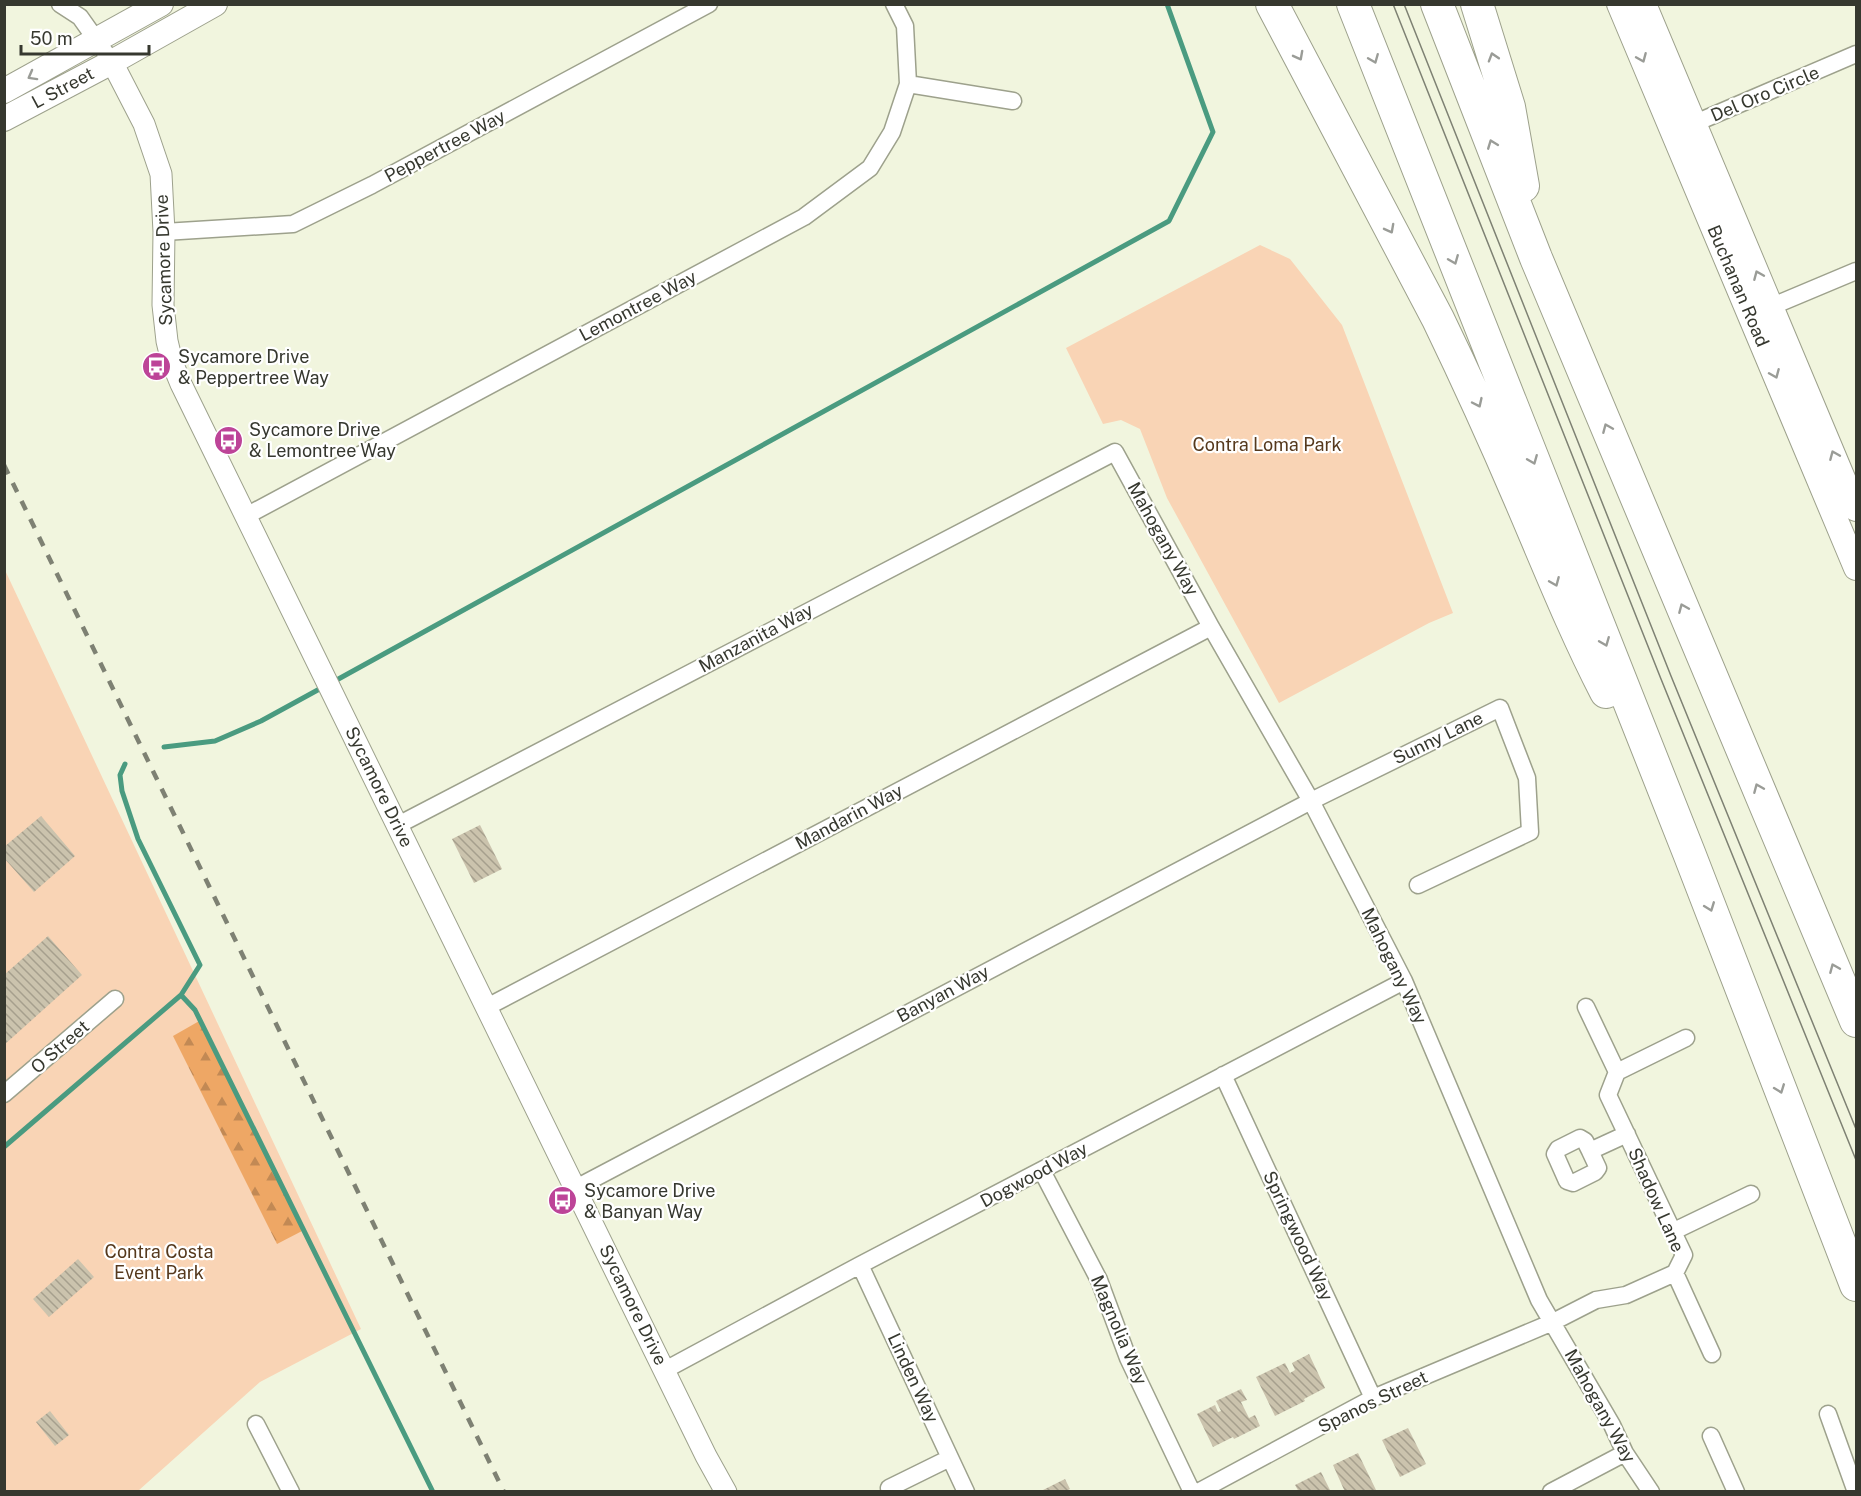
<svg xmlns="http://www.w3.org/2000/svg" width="1861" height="1496" font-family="'Public Sans',sans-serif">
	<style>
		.green { fill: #f9d4b5 }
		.forest { fill: url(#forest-firs) }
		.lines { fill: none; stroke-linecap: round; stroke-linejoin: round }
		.stream { stroke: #4a9b80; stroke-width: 5 }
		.building { fill: url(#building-back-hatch) }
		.minor-casing { stroke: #9da18c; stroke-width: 19 }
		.tertiary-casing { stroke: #9da18c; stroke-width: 23 }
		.secondary-casing { stroke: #9da18c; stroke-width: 26 }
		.motorway-casing { stroke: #9da18c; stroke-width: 34 }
		.minor { stroke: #fff; stroke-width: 16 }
		.tertiary { stroke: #fff; stroke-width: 21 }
		.secondary { stroke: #fff; stroke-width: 24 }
		.motorway { stroke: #fff; stroke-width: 32 }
		.tram { stroke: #7e8173; stroke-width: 1.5 }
		.rail { stroke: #7e8173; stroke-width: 4.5; stroke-dasharray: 10 10; stroke-linecap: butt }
		.oneway { stroke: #9a9c97 }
		.labels { text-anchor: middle; stroke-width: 4.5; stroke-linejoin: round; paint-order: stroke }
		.street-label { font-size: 18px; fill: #36382f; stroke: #fff }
		.poi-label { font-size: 18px; fill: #36382f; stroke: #fff; text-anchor: start }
		.park-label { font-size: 18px; fill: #56391d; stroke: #fff }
	</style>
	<defs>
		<pattern id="forest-firs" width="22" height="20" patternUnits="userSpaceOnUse" patternTransform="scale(1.5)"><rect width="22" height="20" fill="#eea765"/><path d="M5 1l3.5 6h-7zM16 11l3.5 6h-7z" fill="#c28954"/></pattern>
		<pattern id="building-back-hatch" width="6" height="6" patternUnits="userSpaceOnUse" patternTransform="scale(1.5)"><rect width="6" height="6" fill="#cbc3ad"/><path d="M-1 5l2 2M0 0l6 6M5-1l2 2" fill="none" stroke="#a69f8d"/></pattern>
	</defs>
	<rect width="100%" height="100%" fill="#f1f5de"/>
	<path class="green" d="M1260 245 1290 259 1342 325 1453 613 1429 623 1279 703 1167 498 1140 429 1121 420 1103 424 1066 348Z
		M4 568 361 1329 260 1382 138 1491H5Z"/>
	<path class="forest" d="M201 1020 304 1230 277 1244 173 1036Z"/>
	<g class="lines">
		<path class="stream" d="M333 682 1169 221 1213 132 1167 4
			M164 747 215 741 261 721 325 686
			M181 995 195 1010 433 1492
			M4 1147 181 995 200 965 138 839 122 791 120 775 125 764"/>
	</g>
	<path class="building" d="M41 816 75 856 34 892 4 858V847Z
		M480 825 502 869 474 883 452 839Z
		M48 936 82 975 4 1045V975Z
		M78 1259 94 1277 49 1317 33 1299Z
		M1309 1354 1325 1388 1304 1399 1305 1401 1275 1416 1256 1377 1285 1363 1290 1373 1295 1370 1292 1363Z
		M1241 1389 1247 1400 1241 1402 1249 1418 1255 1415 1260 1426 1234 1439 1233 1437 1213 1447 1197 1414 1215 1405 1218 1412 1221 1411 1216 1401Z
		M50 1411 69 1435 55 1446 36 1422Z
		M1408 1428 1426 1464 1400 1477 1382 1440Z
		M1358 1453 1376 1490 1372 1492H1345L1333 1465Z
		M1321 1472 1331 1492H1299L1295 1485Z
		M1065 1479 1070 1489 1065 1492H1039Z"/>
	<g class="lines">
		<defs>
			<path id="minor" d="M60 4 80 17 112 62
				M908 84 1013 101
				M1686 127 1856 54
				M164 232 293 224 372 185 709 4
				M1763 310 1856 271
				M246 516 804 217 870 168 892 132 908 84 905 26 894 4
				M398 825 1115 452 1211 627 1311 801 1404 981 1539 1300 1612 1425 1625 1453 1651 1492
				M487 1007 1211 627
				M1617 1072 1686 1038
				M1223 1075 1373 1398
				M4 1094 115 999
				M1590 1151 1598 1168 1595 1172 1573 1183 1567 1181 1555 1154 1558 1149 1580 1138 1585 1141 1590 1151 1627 1134
				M1042 1171 1099 1280 1128 1358 1192 1492
				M576 1188 1311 801 1500 708 1527 778 1530 832 1418 885
				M1674 1231 1751 1194
				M860 1265 966 1492
				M1675 1273 1712 1354
				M665 1370 860 1265 1404 981
				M1828 1414 1856 1492
				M256 1424 291 1492
				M1711 1436 1736 1492
				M889 1488 950 1458
				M1198 1492 1373 1398 1553 1322 1596 1300 1626 1295 1675 1273 1684 1255 1608 1095 1617 1072 1586 1007
				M1551 1492 1625 1453"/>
			<path id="tertiary" d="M112 62 144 124 161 174 164 232 163 305 167 341 172 362 181 384 706 1456 726 1492"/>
			<path id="secondary" d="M1619 4 1856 568
				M1644 4 1856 509
				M4 91 161 4
				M4 119 112 62 215 4"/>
			<path id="motorway" d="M1272 4 1438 319C1466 377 1493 436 1519 497 1547 562 1573 628 1606 692
				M1353 4 1689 853 1856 1285
				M1437 4 1536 258 1856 1021
				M1477 4 1509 107 1523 186"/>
		</defs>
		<use href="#minor" class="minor-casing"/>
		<use href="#tertiary" class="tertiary-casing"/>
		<use href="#secondary" class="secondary-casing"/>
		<use href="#motorway" class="motorway-casing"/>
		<use href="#minor" class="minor"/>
		<use href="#tertiary" class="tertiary"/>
		<use href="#secondary" class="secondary"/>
		<use href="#motorway" class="motorway"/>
		<path class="tram" d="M1393 4 1661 679 1856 1160
			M1404 4 1671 676 1856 1129"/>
		<path class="rail" d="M4 465 504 1492"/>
	</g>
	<defs><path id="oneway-chevron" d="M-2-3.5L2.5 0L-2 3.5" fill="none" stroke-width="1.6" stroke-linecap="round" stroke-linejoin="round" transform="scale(1.5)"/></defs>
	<g class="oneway">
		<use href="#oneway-chevron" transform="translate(1299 56) rotate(62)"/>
		<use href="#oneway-chevron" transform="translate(1493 57) rotate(-107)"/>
		<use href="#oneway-chevron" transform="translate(1642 58) rotate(67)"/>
		<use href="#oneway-chevron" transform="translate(1374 59) rotate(68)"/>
		<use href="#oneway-chevron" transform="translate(32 76) rotate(151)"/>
		<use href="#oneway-chevron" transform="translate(1492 144) rotate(-111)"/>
		<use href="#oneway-chevron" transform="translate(1390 229) rotate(62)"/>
		<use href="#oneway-chevron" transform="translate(1454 260) rotate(68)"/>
		<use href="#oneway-chevron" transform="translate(1758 275) rotate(-113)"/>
		<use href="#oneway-chevron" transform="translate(1775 374) rotate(67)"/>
		<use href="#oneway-chevron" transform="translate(1478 403) rotate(65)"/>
		<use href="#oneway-chevron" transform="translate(1607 428) rotate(-113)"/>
		<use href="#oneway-chevron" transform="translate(1834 455) rotate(-113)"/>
		<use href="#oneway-chevron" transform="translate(1533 460) rotate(68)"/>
		<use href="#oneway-chevron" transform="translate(1555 582) rotate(67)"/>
		<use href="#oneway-chevron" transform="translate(1683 608) rotate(-113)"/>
		<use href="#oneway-chevron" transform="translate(1605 642) rotate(68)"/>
		<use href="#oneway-chevron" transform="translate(1758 788) rotate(-113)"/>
		<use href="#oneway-chevron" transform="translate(1710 907) rotate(69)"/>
		<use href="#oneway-chevron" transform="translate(1834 968) rotate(-113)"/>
		<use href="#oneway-chevron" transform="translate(1780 1089) rotate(69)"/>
	</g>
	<defs>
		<symbol id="bus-disc" viewBox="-11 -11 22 22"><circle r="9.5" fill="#bd4498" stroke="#fff"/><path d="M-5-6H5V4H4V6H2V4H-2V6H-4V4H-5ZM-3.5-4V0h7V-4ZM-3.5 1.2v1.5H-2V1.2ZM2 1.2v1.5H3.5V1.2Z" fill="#fff"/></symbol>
	</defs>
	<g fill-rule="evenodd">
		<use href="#bus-disc" x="140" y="350" width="33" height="33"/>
		<use href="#bus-disc" x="212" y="424" width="33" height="33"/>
		<use href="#bus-disc" x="546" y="1184" width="33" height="33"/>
	</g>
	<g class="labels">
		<g class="street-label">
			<text transform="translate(63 88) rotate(-28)" y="6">L Street</text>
			<text transform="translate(1765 94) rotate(-23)" y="6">Del Oro Circle</text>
			<text transform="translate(445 146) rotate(-28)" y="6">Peppertree Way</text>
			<text transform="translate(164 260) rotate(-92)" y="6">Sycamore Drive</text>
			<text transform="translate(1738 286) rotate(67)" y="6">Buchanan Road</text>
			<text transform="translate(638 306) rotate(-28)" y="6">Lemontree Way</text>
			<text transform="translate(1163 539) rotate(61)" y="6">Mahogany Way</text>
			<text transform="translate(756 638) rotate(-28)" y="6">Manzanita Way</text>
			<text transform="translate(1438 738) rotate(-26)" y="6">Sunny Lane</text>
			<text transform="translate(379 787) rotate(64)" y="6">Sycamore Drive</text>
			<text transform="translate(849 817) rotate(-28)" y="6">Mandarin Way</text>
			<text transform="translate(1394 966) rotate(64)" y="6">Mahogany Way</text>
			<text transform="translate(943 994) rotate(-28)" y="6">Banyan Way</text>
			<text transform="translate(60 1047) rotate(-41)" y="6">O Street</text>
			<text transform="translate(1034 1175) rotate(-28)" y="6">Dogwood Way</text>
			<text transform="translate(1656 1200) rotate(66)" y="6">Shadow Lane</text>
			<text transform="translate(1298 1236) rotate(65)" y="6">Springwood Way</text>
			<text transform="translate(633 1305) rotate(64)" y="6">Sycamore Drive</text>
			<text transform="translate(1119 1330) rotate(67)" y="6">Magnolia Way</text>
			<text transform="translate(913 1378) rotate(65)" y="6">Linden Way</text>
			<text transform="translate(1373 1402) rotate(-26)" y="6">Spanos Street</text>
			<text transform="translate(1600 1406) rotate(61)" y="6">Mahogany Way</text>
		</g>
		<g class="poi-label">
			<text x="178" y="363">Sycamore Drive<tspan x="178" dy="21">&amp; Peppertree Way</tspan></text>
			<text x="249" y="436">Sycamore Drive<tspan x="249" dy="21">&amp; Lemontree Way</tspan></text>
			<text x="584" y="1197">Sycamore Drive<tspan x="584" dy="21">&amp; Banyan Way</tspan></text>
		</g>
		<g class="park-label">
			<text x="1267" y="451">Contra Loma Park</text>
			<text x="159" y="1258">Contra Costa<tspan x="159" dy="21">Event Park</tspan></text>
		</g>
	</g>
	<rect width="1861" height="1496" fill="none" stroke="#36382f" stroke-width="12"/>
	<path d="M21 45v9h128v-9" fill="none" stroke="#36382f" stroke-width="3"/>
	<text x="30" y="45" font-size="18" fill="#36382f" stroke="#ffffff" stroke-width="4.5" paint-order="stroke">50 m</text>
</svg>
